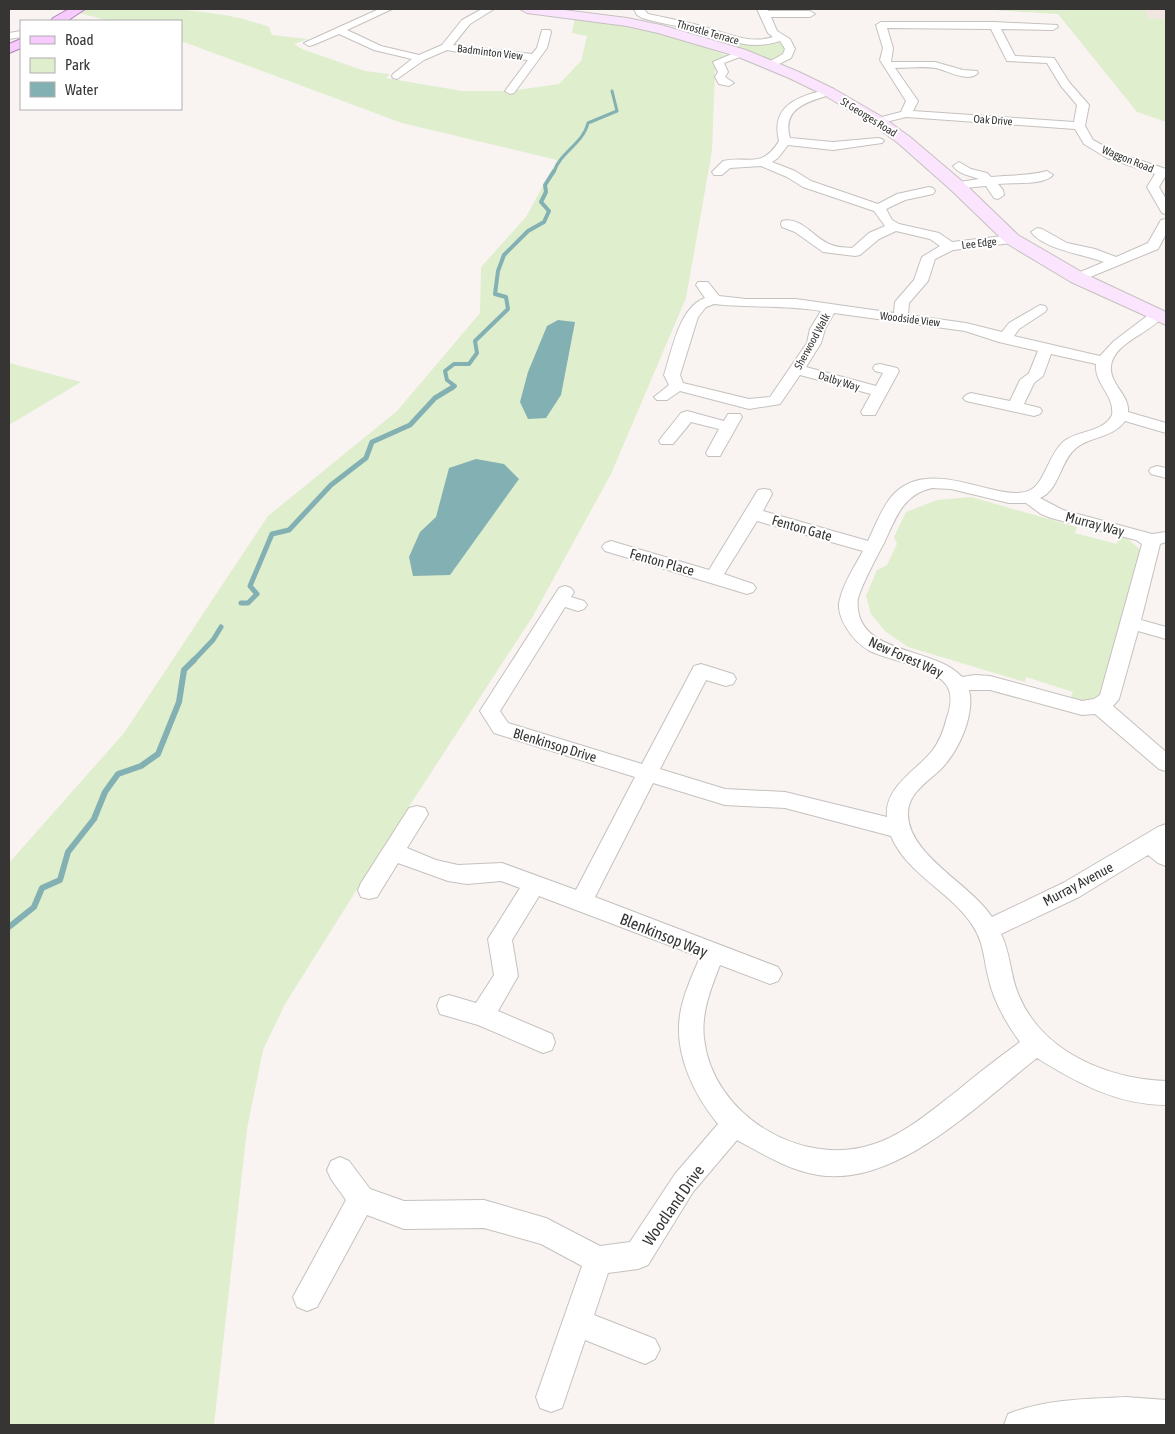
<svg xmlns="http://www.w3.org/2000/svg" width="1175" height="1434" font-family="'Asap Condensed',sans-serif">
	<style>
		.built { fill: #f2e6e0 }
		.green { fill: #dfeecd }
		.water { fill: #83b0b2 }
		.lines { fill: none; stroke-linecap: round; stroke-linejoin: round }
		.stream-far3 { stroke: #83b0b2; stroke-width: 3 }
		.stream-far2 { stroke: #83b0b2; stroke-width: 4 }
		.stream-far1 { stroke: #83b0b2; stroke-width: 5 }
		.stream { stroke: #83b0b2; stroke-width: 6 }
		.street-casing { stroke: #c5c1be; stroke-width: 2 }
		.secondary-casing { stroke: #c5c1be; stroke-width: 2 }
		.primary-casing { stroke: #b080b6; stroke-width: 2 }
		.street { fill: #fff; fill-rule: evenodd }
		.secondary { fill: #fbe5fe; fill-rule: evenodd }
		.primary { fill: #f7cbfd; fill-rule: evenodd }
		.labels { text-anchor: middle; stroke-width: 4; stroke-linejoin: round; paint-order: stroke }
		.far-street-label { font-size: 11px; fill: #363534; stroke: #fff }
		.street-label { font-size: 14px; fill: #363534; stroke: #fff }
		.near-street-label { font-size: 16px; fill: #363534; stroke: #fff }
	</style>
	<rect width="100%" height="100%" fill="#f9f4f2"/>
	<path class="built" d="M977 9H1166V19L1129 17Z"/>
	<path class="green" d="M87 9C149 9 209 5 269 27L272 35 308 39 294 44 302 49 365 71 390 74 386 78 462 91H510L559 84 581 61 587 36 572 33 575 18C630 27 677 35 730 57L718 62 715 71 712 151 686 298 611 474 533 616 410 805 285 1004 263 1050 247 1129 214 1425H9V863L124 733 268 516 397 411 480 313 481 267 526 217 557 160 402 123 181 41V21H110L79 13Z
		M977 9H1139L1145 10 1148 18 1166 19V122L1137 112 1058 14Z
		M779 41 784 46C785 55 780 57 773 60L732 45 737 43 766 44Z
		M9 363 81 382 9 425Z
		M971 497 1077 527 1075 533 1117 544 1119 536 1128 539 1144 553 1102 695 1079 703 1070 700 1073 692 1026 677 1025 682 908 647 886 632 871 614 866 596 877 570 887 565 897 544 894 537 906 512 937 500Z"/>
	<path class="water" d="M558 320 575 322 561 395 546 418 528 419 520 402 528 372 547 326Z
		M476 459 504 464 519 479 450 575 413 576 409 557 420 532 436 517 449 468Z"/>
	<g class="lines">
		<path class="stream-far3" d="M554 172C560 152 583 144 588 123L617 111 612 91"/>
		<path class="stream-far2" d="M451 389 455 386 447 380 445 371 454 364H469L477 353 475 341 508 309 506 297 495 294 498 271 504 255 528 231 544 222 549 211 541 202 546 192 545 185 554 171"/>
		<path class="stream-far1" d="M241 603H248L257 594 250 586 272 534 289 530 331 485 366 458 372 442 410 425 435 398 453 387
			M193 661 213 640 221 627"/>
		<path class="stream" d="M9 927 34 907 42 888 60 880 68 852 94 819 105 792 118 774 141 766 158 754 179 702 184 670 194 660"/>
		<defs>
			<path id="street" d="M379 9H392L347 30 381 46 419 55 442 45 462 20 482 9H494L470 24 453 45 532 54 537 48 542 30H550L551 32 547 48 514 93 510 94 505 91 528 60 475 55 447 50 424 60 397 79 393 78 392 76 393 74 412 59 374 50 339 34 313 45 309 46 304 43Z
				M634 9H644L648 14C666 18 684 21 701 26 725 32 748 45 773 37L768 33 757 9H767L768 11H810L815 14 810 17H771L777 31 790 39 795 49 791 58 771 68 767 67 766 65 767 63 783 54 785 49 780 41C747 52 727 38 696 30 678 26 659 23 642 18L637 15Z
				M881 22H994L1057 25 1058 27 1053 30 1001 29 1015 56 1054 58 1069 82 1089 105 1085 126 1093 140 1115 152 1166 169V175L1159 187 1166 199V214L1162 213 1147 187 1155 174 1107 158 1084 144 1075 129 906 117 878 124 874 123 872 121 874 119 901 112 906 101 880 60 883 48 876 25ZM887 28 991 29 1007 61 1047 63 1061 86 1077 105 1074 122 913 111 918 101 895 68C908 68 923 66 936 68 948 71 968 83 978 73L977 71 963 70 935 62H891L893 48Z
				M21 31V37L9 39V33Z
				M741 50 746 53 745 55 724 63 728 72 725 77 734 83 729 86 719 84 715 77 718 72 713 62Z
				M829 89 834 92 833 94C810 101 781 107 790 138L833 142 878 138 882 139 884 141 882 143 833 150 788 145 778 158 772 162 795 171 811 181 878 204 897 194 929 187 933 188 935 191 933 194 905 200 886 209 892 220 899 224 939 233 952 242 1012 235 1019 239 1012 243 953 250 935 259 928 281 909 303 908 315 966 323 1002 332 1009 323 1040 305 1045 306 1047 309 1045 312 1019 329 1014 336 1100 356 1114 341 1151 313H1161L1163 316C1150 334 1114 342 1111 366 1109 384 1130 395 1128 412L1166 423V433L1125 421C1112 439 1088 436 1074 450 1060 463 1059 490 1040 498L1063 510 1152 534 1166 532V542L1160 544 1141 620 1166 627V639L1138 631 1119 699 1113 706 1166 752V771L1159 769 1095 714 1082 715 990 690H969C975 715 959 750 942 768 929 781 909 792 908 812 906 854 971 884 992 917L1063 883 1158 827 1166 824V866L1158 863 1148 855 1079 897 1001 934C1011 954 1010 976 1019 996 1043 1053 1109 1079 1166 1081V1105C1118 1105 1077 1083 1037 1058 979 1103 897 1188 818 1175 788 1170 763 1154 737 1140L693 1192 648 1265 638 1269 608 1273 594 1315 655 1339 660 1349 655 1359 645 1364 585 1340 562 1408 551 1412 540 1408 536 1397 582 1266 541 1244 484 1228 404 1229 367 1215 317 1307 307 1311 297 1307 293 1297 346 1200 331 1179 327 1170 331 1161 340 1157 349 1161 370 1189 404 1201 484 1200 546 1218 600 1246 630 1242 675 1174 718 1124C694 1095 674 1054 680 1015 683 995 692 976 700 957L539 896 512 940 518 976 498 1011 552 1034 555 1042 552 1050 543 1053 478 1025 440 1014 437 1006 440 998 449 995 476 1003 494 975 488 939 520 888 501 881 467 884 448 881 398 863 377 897 369 899 361 897 358 890 361 883 409 808 417 806 425 808 428 814 407 848 436 860 458 865 502 863 576 890 635 777 494 733 480 711 559 588 565 586 571 588 574 592 571 597 584 601 587 605 584 609 578 611 565 607 500 711 508 723 642 764 694 666 701 664 733 674 736 679 733 684 726 686 706 680 660 769 725 789 785 792 887 817C884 787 916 771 932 751 940 741 944 729 947 717 950 709 952 698 949 690 942 668 890 661 870 651 859 645 852 637 846 627 841 620 837 607 840 599 844 582 855 566 863 551L757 521 724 574 753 584 756 588 753 592 747 594 605 551 602 547 605 543 611 541 709 570 758 490 764 489 770 490 772 494 763 511 868 541C875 526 881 510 891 497 919 464 964 484 999 491 1010 493 1022 495 1032 489 1044 482 1050 453 1063 442 1077 430 1103 433 1112 415 1115 395 1094 384 1096 364L1051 354 1043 376 1034 383 1024 404 1040 408 1042 411 1040 414 1034 416 966 401 963 398 966 395 971 393 1010 401 1020 380 1029 373 1038 351 999 342 965 331 834 313 825 329 821 343 806 367 876 386 883 373 875 371 873 368 875 365 880 364 897 368 899 371 875 415H863L861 412 871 394 800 375 780 404 749 409 680 391 667 400H657L654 397 669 385 664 375C672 351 679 307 705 298L696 285 698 282H708L719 296 746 299H796L894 313 895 302 914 280 922 257 940 246 930 239 896 231 879 239 860 255 855 256 823 252 795 232 782 227 781 224 782 221C802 216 815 240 832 245 838 248 846 247 852 248L869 233 885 226 874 211 803 187 787 177 761 166 730 168 722 175H714L712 172 723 161C748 155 761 170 779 141 770 104 800 96 829 89ZM714 304C750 308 786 305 821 311L810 329 807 343 770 397 749 399 683 383 680 375 698 317 706 307ZM932 488 951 489 1009 503H1026L1041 514 1051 518 1136 540 1142 544 1100 695 1094 699 1082 701 990 676 975 675 962 677C935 647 864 655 858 610 858 606 857 602 858 598 864 580 875 560 884 543 896 518 902 495 932 488ZM653 783 725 805 785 808 891 836C907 874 948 890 971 923 984 942 983 955 988 976 993 1000 1006 1023 1020 1042 998 1058 977 1074 957 1091 932 1110 905 1134 874 1144 802 1169 712 1115 704 1038 701 1013 711 988 720 965L770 984 778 981 782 974 778 967 595 897Z
				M959 162 971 169 987 173 991 177C1010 175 1029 176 1047 171L1053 175C1043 186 1013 182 998 184L1003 190 1004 195 998 199 994 198 986 186 953 189 951 186 953 183 979 179C969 175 960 175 953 166Z
				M1166 219V234L1158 249 1078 282 1071 278 1073 275 1104 262C1083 254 1045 250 1031 232L1037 228 1042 229 1067 243 1095 249 1116 257 1148 243 1161 220Z
				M687 411 724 421 728 414H740L742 417 720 456H708L706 453 719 429 691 422 673 444H661L659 441 661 438 681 413Z
				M1157 466 1166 468V478L1151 474 1149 471 1151 468Z
				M1126 1397 1166 1400V1425H1004L1008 1414C1045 1399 1087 1399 1126 1397Z"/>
			<path id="secondary" d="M520 9H556L627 18 661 25 746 50 799 72 834 89 884 118 910 137 963 182 1018 235 1085 274 1166 312V325L1071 282 1006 243 951 190 898 143 872 124 824 95 789 78 736 56 658 33 627 26 527 13Z"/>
			<path id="primary" d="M69 9H85L67 21H51L53 18Z
				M21 39V48L9 53V44Z"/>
		</defs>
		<use href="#street" class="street-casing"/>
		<use href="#secondary" class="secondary-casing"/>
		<use href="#primary" class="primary-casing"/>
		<use href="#street" class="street"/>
		<use href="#secondary" class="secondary"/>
		<use href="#primary" class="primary"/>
	</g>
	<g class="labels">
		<g class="far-street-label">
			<text transform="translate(708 32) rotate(16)" y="4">Throstle Terrace</text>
			<text transform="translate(490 52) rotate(7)" y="4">Badminton View</text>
			<text transform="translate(869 117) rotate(32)" y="4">St Georges Road</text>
			<text transform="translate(993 120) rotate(4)" y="4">Oak Drive</text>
			<text transform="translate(1128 159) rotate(22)" y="4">Waggon Road</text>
			<text transform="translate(979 243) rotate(-7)" y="4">Lee Edge</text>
			<text transform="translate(910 319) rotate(7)" y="4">Woodside View</text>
			<text transform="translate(812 341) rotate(-61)" y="4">Sherwood Walk</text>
			<text transform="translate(839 381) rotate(17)" y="4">Dalby Way</text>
		</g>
		<g class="street-label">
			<text transform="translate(1095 524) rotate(15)" y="5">Murray Way</text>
			<text transform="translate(802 528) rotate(16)" y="5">Fenton Gate</text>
			<text transform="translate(662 562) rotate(16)" y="5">Fenton Place</text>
			<text transform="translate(906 657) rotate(24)" y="5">New Forest Way</text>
			<text transform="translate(555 745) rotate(17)" y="5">Blenkinsop Drive</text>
			<text transform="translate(1078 884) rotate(-28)" y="5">Murray Avenue</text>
		</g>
		<g class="near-street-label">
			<text transform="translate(664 935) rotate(22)" y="6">Blenkinsop Way</text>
			<text transform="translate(673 1205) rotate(-55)" y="6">Woodland Drive</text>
		</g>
	</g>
	<rect width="1175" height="1434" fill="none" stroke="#363534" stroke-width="20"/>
	<rect x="20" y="20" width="162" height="90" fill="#ffffff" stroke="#afaeae"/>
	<rect x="30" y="36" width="25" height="8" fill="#f7cbfd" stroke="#afaeae"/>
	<text x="65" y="45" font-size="15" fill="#363534">Road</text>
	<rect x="30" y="58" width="25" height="15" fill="#dfeecd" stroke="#afaeae"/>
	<text x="65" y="70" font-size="15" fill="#363534">Park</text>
	<rect x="30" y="82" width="25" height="15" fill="#83b0b2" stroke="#afaeae"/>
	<text x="65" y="95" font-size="15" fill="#363534">Water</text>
</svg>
